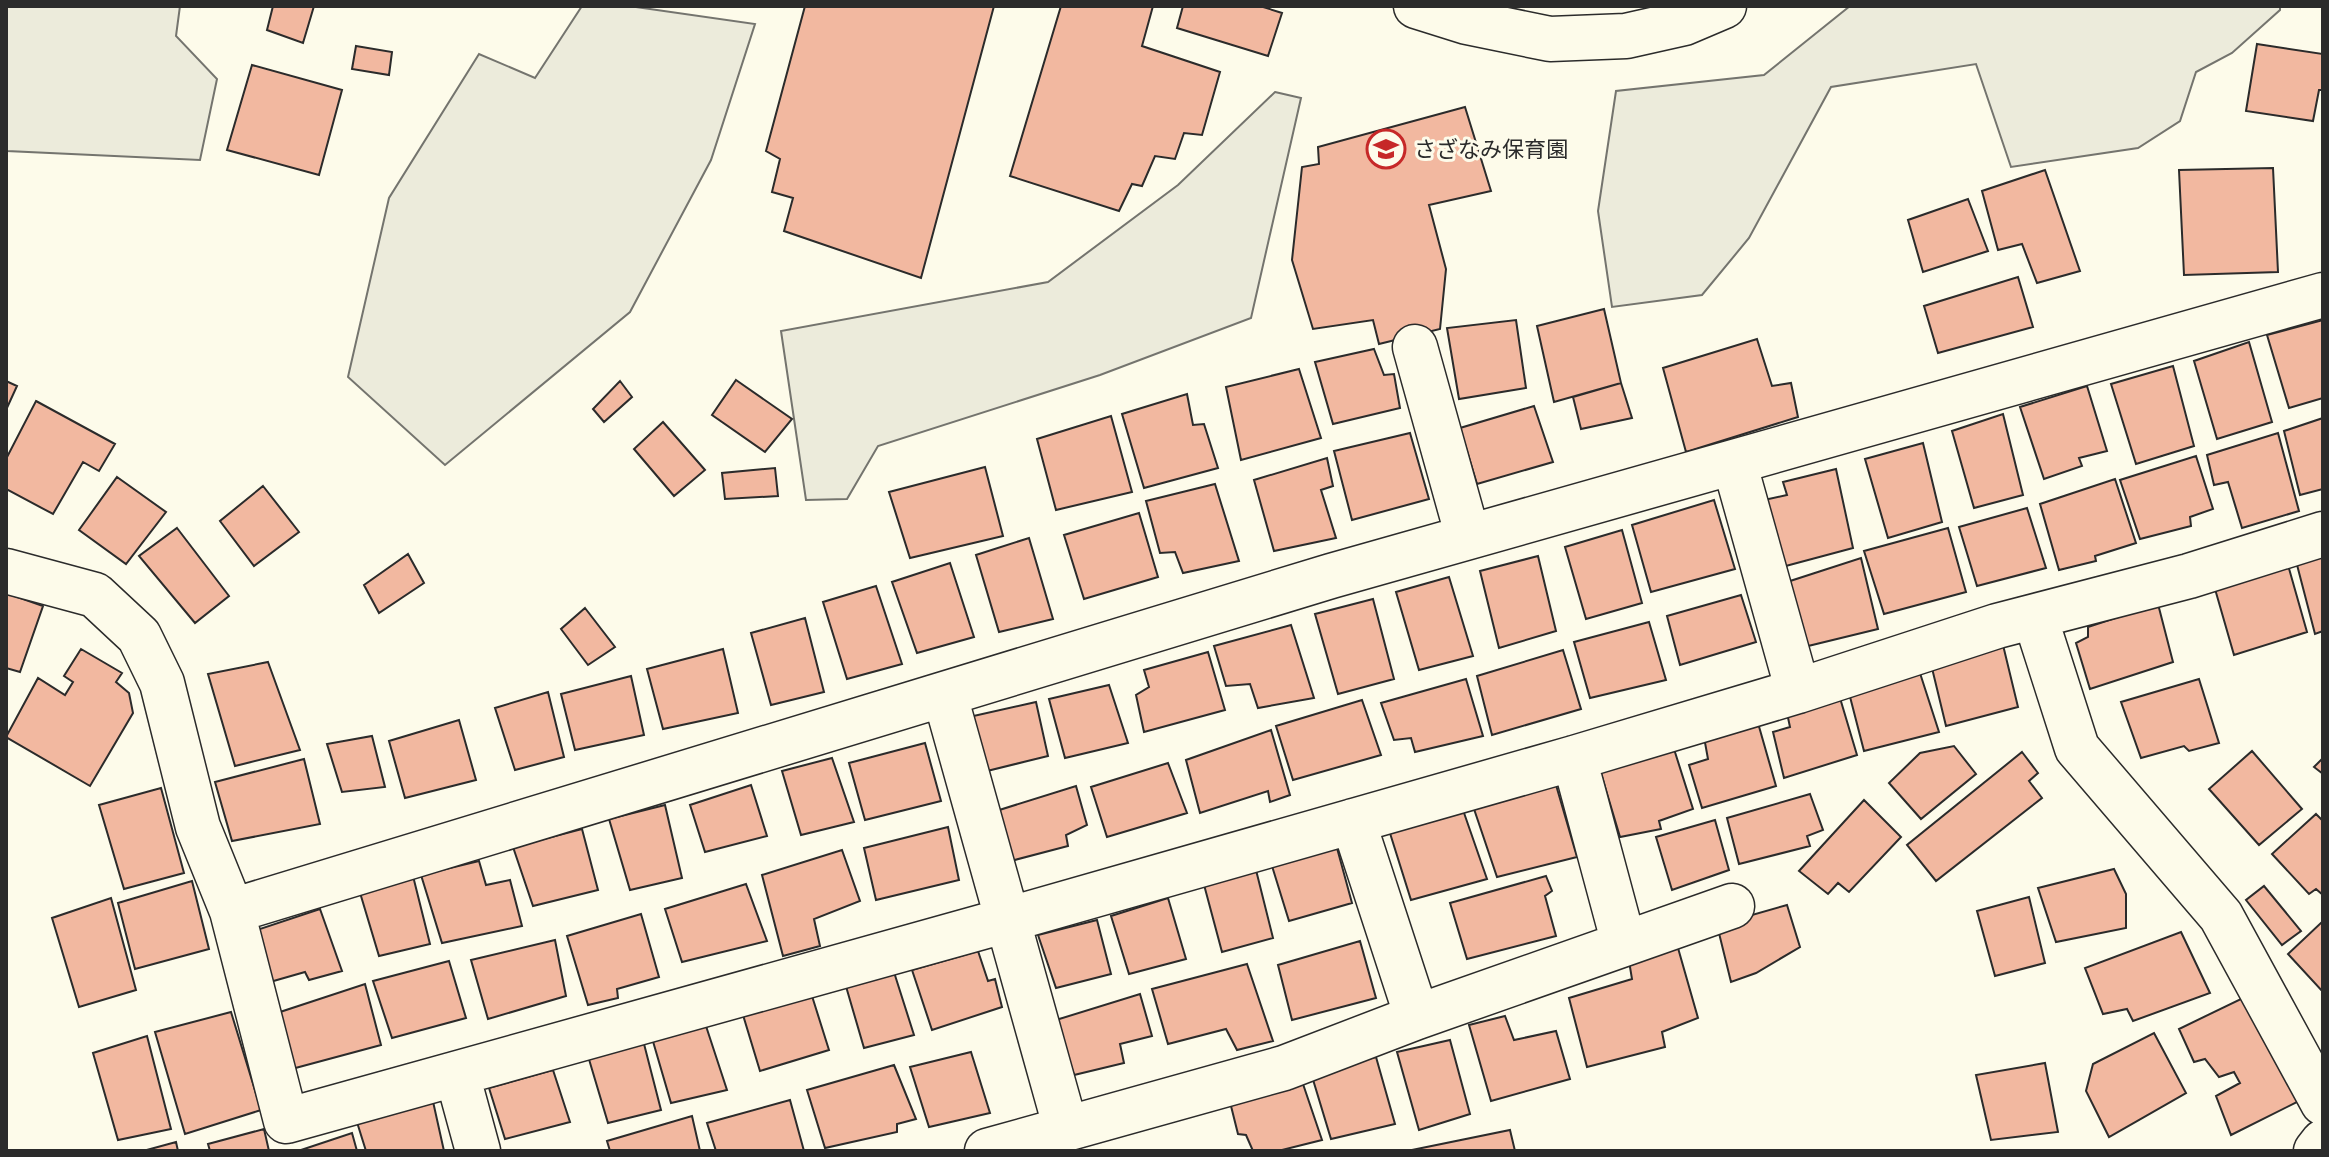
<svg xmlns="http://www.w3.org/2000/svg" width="2329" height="1157" font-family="Ubuntu,'Noto Sans JP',sans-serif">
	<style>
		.green { fill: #ecebdb; stroke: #74746e; stroke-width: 2 }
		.building { fill: #f2b8a0; stroke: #2b2b2b; stroke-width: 2 }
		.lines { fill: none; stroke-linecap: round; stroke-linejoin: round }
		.minor-casing { stroke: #2b2b2b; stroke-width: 47 }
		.minor { stroke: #fdfbea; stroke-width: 44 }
		.labels { text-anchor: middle; stroke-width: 6; stroke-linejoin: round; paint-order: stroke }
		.poi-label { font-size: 22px; fill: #2b2b2b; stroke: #fdfbea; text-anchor: start }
	</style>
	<rect width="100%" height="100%" fill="#fdfbea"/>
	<path class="green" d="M6 6H180L176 36 217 79 200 160 7 151Z
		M582 6H629L755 24 711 160 630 312 445 465 348 377 389 198 479 54 535 78Z
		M1850 6H2280V10L2232 53 2196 72 2180 121 2138 148 2011 167 1976 64 1831 87 1749 238 1702 295 1612 307 1598 211 1616 91 1764 75Z
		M1275 92 1301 98 1251 318 1100 375 878 446 847 499 806 500 781 331 1048 282 1178 185Z"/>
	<path class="building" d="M273 6H314L303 43 267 30Z
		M805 6H994L921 278 784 231 793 198 772 192 780 159 766 151Z
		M1061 6H1153L1142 46 1220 72 1202 135 1184 133 1175 159 1155 156 1142 186 1132 184 1119 211 1010 176Z
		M1183 6H1260L1282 13 1268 56 1177 28Z
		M2257 44 2323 54V90H2319L2313 121 2246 111Z
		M356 46 392 52 389 75 352 69Z
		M252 65 342 90 319 175 227 150Z
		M1465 107 1491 191 1429 205 1446 269 1440 329 1379 344 1373 320 1313 329 1292 260 1302 167 1319 164 1318 147Z
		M2273 168 2278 272 2184 275 2179 170Z
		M2045 170 2080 271 2037 283 2022 244 1998 250 1982 191Z
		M1968 199 1988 251 1923 272 1908 220Z
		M2018 277 2033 327 1938 353 1924 306Z
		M1604 309 1621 383 1554 402 1537 326Z
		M1516 320 1526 388 1459 399 1447 328Z
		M2323 320V398L2289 408 2267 335Z
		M1757 339 1772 386 1791 383 1798 417 1686 452 1663 368Z
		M2249 342 2272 422 2217 439 2194 361Z
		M1374 349 1384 375 1394 374 1400 408 1333 424 1315 362Z
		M2173 366 2194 446 2136 464 2111 384Z
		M1299 369 1321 438 1241 460 1226 387Z
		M736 380 792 419 765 452 712 415Z
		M6 381 17 386 6 410Z
		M620 381 632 397 604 422 593 409Z
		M1621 383 1632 418 1581 429 1573 397Z
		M2087 386 2107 451 2079 458 2082 466 2044 479 2020 407Z
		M1187 394 1193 425 1204 424 1218 468 1144 488 1122 414Z
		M36 401 115 444 99 471 83 462 53 514 6 489V459Z
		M1534 406 1553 462 1477 484 1460 428Z
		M2003 414 2023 495 1974 508 1952 431Z
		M1111 416 1132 492 1056 510 1037 439Z
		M2323 418V489L2300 495 2284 431Z
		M663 422 705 470 674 496 634 449Z
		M1410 433 1429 499 1352 520 1334 451Z
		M2278 433 2299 511 2242 528 2228 482 2214 485 2207 455Z
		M1923 443 1942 522 1888 538 1865 459Z
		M2196 456 2213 509 2190 517 2191 526 2140 539 2120 480Z
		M1327 458 1333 486 1321 490 1336 538 1274 551 1254 480Z
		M985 467 1003 536 910 558 889 492Z
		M775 468 778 496 725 499 722 473Z
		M1836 469 1853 548 1782 567 1764 500 1787 495 1783 482Z
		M117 477 166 512 126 564 79 530Z
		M2115 479 2136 543 2095 556 2096 561 2059 570 2040 504Z
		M1215 484 1239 561 1183 573 1175 552 1160 553 1146 501Z
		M263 486 299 532 254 566 220 521Z
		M1714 500 1735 569 1651 592 1632 525Z
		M2027 508 2046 568 1977 586 1959 527Z
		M1139 513 1158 577 1084 599 1064 535Z
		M177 528 229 596 195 623 139 556Z
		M1948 528 1966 592 1884 614 1864 551Z
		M1622 530 1642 603 1586 619 1565 547Z
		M1029 538 1053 619 999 632 976 555Z
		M408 554 424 583 379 613 364 585Z
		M2323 555V631L2315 634 2296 561Z
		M1538 556 1556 631 1499 648 1480 571Z
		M1861 558 1878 629 1804 647 1784 583Z
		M950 563 974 637 917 653 892 582Z
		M2288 565 2307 632 2234 655 2215 589Z
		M1449 577 1473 656 1419 670 1396 592Z
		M876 586 902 664 847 679 823 602Z
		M6 593 43 606 20 672 6 668Z
		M1741 595 1756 642 1680 665 1667 616Z
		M1373 599 1394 679 1338 694 1315 614Z
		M2158 604 2173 662 2090 689 2076 643 2088 637V627Z
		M585 608 615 647 588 665 561 629Z
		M805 618 824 692 771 705 751 633Z
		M1649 622 1666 680 1590 698 1574 642Z
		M1291 625 1314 698 1258 708 1250 684 1226 686 1214 646Z
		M2003 645 2018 707 1946 726 1931 664Z
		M81 649 122 673 116 682 129 693 133 713 90 786 6 737 38 678 65 695 73 682 64 676Z
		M723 649 738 713 663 729 647 669Z
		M1563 650 1581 709 1492 735 1477 676Z
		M1208 652 1225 710 1144 732 1136 695 1149 687 1144 670Z
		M268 662 300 750 235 766 208 674Z
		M1919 670 1939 732 1864 751 1848 689Z
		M631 676 644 735 575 750 561 694Z
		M1466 679 1483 736 1415 752 1411 738 1394 740 1381 703Z
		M2199 679 2219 743 2189 751 2184 746 2141 758 2121 702Z
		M1109 685 1128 743 1065 758 1049 699Z
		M548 692 564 757 515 770 495 708Z
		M1840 698 1857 755 1784 778 1773 732 1790 727 1787 713Z
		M1362 700 1381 755 1293 780 1276 726Z
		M1036 702 1048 756 983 772 969 717Z
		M459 720 476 780 405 798 389 741Z
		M1758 723 1776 786 1702 808 1689 765 1708 759 1704 737Z
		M1271 730 1290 795 1270 802 1268 791 1200 813 1186 760Z
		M372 736 385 787 342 792 327 744Z
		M925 743 941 801 865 820 849 763Z
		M1954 746 1976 774 1921 819 1889 783 1920 753Z
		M1674 749 1693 809 1659 821 1661 829 1620 837 1600 770Z
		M2252 751 2302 809 2259 845 2209 789Z
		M2022 752 2038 773 2029 781 2042 798 1936 881 1907 845Z
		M832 758 854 822 801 835 782 771Z
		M2323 758V774L2314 767Z
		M304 759 320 824 232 841 215 782Z
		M1168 763 1187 813 1107 837 1091 787Z
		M751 785 767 836 705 852 690 805Z
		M1556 785 1577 857 1497 877 1473 806Z
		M1076 786 1087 825 1066 835 1068 846 1007 862 993 812Z
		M161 788 184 873 124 889 99 805Z
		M1810 794 1823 830 1807 836 1810 846 1739 864 1727 818Z
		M1864 800 1901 837 1849 892 1838 883 1828 894 1799 871Z
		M665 805 682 878 630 890 609 819Z
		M1463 810 1487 879 1411 900 1389 830Z
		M2316 814 2323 821V895L2316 889 2309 894 2272 854Z
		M1715 820 1729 870 1672 890 1656 837Z
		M948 827 959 880 876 900 864 848Z
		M582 829 598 890 533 906 513 847Z
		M1337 848 1352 903 1289 921 1272 866Z
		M842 850 860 901 814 919 820 946 783 956 762 875Z
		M479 861 486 885 510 880 522 926 442 943 421 875Z
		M1255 866 1273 938 1222 952 1203 881Z
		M2114 869 2126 894V928L2056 942 2038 888Z
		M412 872 430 944 379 956 358 886Z
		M1546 876 1552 891 1545 896 1556 936 1467 959 1450 903Z
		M192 881 209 949 135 969 118 903Z
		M746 884 767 941 682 962 665 909Z
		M2264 886 2301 931 2282 945 2246 900Z
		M2029 897 2045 963 1995 976 1977 911Z
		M111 898 136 990 79 1007 52 918Z
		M1168 898 1186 959 1129 974 1111 916Z
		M1787 905 1800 947 1756 973 1731 982 1717 925Z
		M320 909 342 971 309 980 305 972 270 982 251 932Z
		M641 914 659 977 617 989 618 998 588 1005 567 936Z
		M1097 920 1111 974 1056 988 1038 935Z
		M2323 921V992L2288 954Z
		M2181 932 2210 993 2133 1021 2127 1009 2103 1014 2085 968Z
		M555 940 566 996 488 1019 471 960Z
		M1360 941 1376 998 1292 1020 1278 965Z
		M1676 941 1698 1018 1662 1032 1665 1047 1587 1067 1569 998 1632 979 1628 955Z
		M978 951 988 981 995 979 1002 1007 932 1030 912 970Z
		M449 961 466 1018 392 1038 373 981Z
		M1247 964 1273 1041 1237 1050 1226 1029 1168 1044 1152 989Z
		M893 969 914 1035 864 1048 845 983Z
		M365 984 381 1045 288 1070 271 1015Z
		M1140 994 1152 1036 1120 1044 1124 1063 1074 1075 1056 1020Z
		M812 996 829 1050 760 1071 743 1015Z
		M2245 997 2303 1099 2231 1135 2216 1096 2240 1083 2234 1072 2219 1077 2205 1059 2194 1062 2179 1029Z
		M231 1012 261 1110 185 1134 155 1032Z
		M1505 1016 1514 1040 1556 1031 1570 1079 1491 1101 1469 1025Z
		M705 1023 727 1090 671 1103 652 1038Z
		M2154 1033 2186 1093 2109 1137 2086 1091 2093 1064Z
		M147 1036 171 1129 118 1140 93 1053Z
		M643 1040 661 1110 608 1123 588 1056Z
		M1450 1040 1470 1114 1419 1130 1397 1052Z
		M971 1052 990 1113 929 1127 910 1067Z
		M1376 1057 1395 1124 1331 1139 1311 1073Z
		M2045 1063 2058 1132 1991 1140 1976 1075Z
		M894 1065 916 1119 897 1124V1132L825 1148 807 1090Z
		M553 1070 570 1122 505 1139 489 1088Z
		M1303 1084 1322 1140 1278 1151H1253L1246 1135 1238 1134 1230 1102Z
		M432 1097 444 1151H366L356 1119Z
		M790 1100 804 1151H716L707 1123Z
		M692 1116 700 1151H610L607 1141Z
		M264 1129 269 1151H210L208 1144Z
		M1510 1130 1515 1151H1407Z
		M352 1133 357 1151H298Z
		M176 1142 178 1151H143Z"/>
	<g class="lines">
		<defs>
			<path id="minor" d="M1416 6 1467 22 1550 39 1626 36 1684 23 1724 6
				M1415 347 1468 537
				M1734 462 1798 691
				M6 571 95 595 139 636 162 683 198 827 232 911 1331 576 2323 295
				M2035 617 2077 748 2221 916 2323 1103
				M945 696 1066 1129
				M1574 758 1624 944
				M1353 821 1417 1017
				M232 911 286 1121 1007 920 1574 758 1798 691 1997 626 2189 576 2323 534
				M457 1074 478 1151
				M987 1151 1284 1068 1417 1017 1732 906
				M2316 1151 2323 1142"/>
		</defs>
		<use href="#minor" class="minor-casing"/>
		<use href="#minor" class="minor"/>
	</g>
	<defs>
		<symbol id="school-ring" viewBox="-11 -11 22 22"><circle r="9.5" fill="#fdfbea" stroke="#c62828" stroke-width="1.5"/><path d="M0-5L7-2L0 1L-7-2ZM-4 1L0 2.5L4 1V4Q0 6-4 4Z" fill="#c62828"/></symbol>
	</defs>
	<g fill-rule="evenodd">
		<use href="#school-ring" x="1364" y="127" width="44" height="44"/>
	</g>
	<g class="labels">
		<g class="poi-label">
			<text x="1414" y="157">さざなみ保育園</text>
		</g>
	</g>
	<rect width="2329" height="1157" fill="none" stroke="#2b2b2b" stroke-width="16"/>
</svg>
